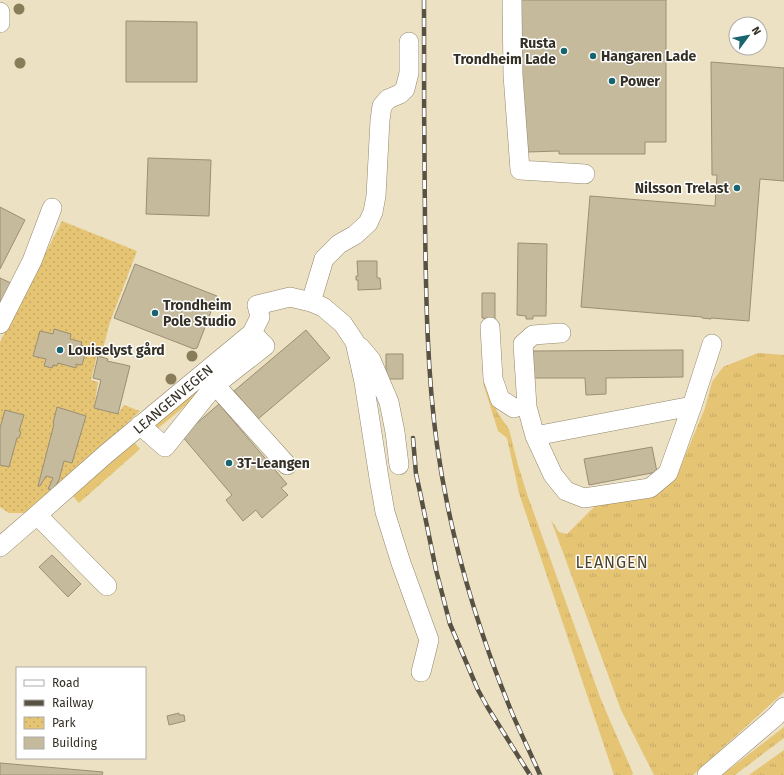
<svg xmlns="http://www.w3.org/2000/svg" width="784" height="775" font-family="'Fira Sans',sans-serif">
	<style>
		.grass { fill: url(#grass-tufts) }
		.park { fill: url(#park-dots) }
		.building { fill: #c6ba9d; stroke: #9a8f74 }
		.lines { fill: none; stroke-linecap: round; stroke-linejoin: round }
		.minor-casing { stroke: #92876c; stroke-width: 20 }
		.minor { stroke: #fff; stroke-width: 19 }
		.rail-casing { stroke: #585244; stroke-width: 4.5 }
		.rail { stroke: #fff; stroke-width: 3; stroke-dasharray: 9; stroke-linecap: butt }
		.tree { fill: #897c59 }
		.poi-dot { fill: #18646f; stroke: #fff; stroke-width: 1.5 }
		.labels { text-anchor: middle; stroke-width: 3; stroke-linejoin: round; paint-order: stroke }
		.poi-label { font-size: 14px; font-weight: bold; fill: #353025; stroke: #fff; text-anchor: start }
		.street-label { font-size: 14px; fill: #353025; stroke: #fff }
		.quarter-label { font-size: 16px; letter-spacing: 1px; fill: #4e442b; stroke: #fff }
	</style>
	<defs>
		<pattern id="grass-tufts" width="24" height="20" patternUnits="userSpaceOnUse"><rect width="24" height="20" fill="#e5c474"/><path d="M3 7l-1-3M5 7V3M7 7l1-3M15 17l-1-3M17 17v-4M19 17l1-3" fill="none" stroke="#c5a964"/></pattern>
		<pattern id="park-dots" width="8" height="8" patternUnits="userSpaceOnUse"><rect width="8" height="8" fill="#e5c474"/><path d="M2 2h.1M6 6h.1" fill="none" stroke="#c5a964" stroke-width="1.8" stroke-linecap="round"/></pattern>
	</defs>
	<rect width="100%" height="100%" fill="#ede1c4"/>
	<path class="grass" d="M758 353 784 355V692L693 775H654L621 710 551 520 559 532 567 534 595 506 680 468 705 408 712 382 723 367Z
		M489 382 497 412 509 429 518 465 527 494 600 697 611 723 633 773 632 775H614L519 493 507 438 498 431 483 383Z
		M199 385 203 391 156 430 151 425Z
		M133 441 140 449 79 503 71 494Z
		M784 727V738L735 775H722Z
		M784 750V775H749Z"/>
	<path class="park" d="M62 221 137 251 110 322 102 352 97 355 91 380 98 382 94 408 118 414 124 405 140 411 84 463 46 502 24 513H9L0 507V342Z"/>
	<path class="building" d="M520 0H666V142H645V154H559V151L527 152 520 112Z
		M126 21 197 22V82H126Z
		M711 62 784 68V181L760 179 749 321 711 318V319L702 318V317L581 307 590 196 715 206 717 175H712Z
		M148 158 211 160 209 216 146 214Z
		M0 207 25 220 0 269Z
		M518 243 547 244 546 316H533V319H526V316L517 315Z
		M357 261H377V278H380L381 289 358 290V280H356V276H358Z
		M135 264 217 296 197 348 194 349 114 318Z
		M0 278 13 284 0 311Z
		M482 293H495V319L482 318Z
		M54 329 71 334 70 339 82 342 81 345 87 347 82 365 76 364V368L58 363 57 366 53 365 52 368 44 366 46 359 33 356 40 331 53 334Z
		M306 330 330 358 258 419 234 391Z
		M683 350V377L606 378V394L586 395 585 378H532V351Z
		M386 354H403V379H386Z
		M98 356 108 359 107 361 130 366 118 414 94 408 101 380 93 378Z
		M219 404 287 484 281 488 288 495 262 518 256 510 243 521 226 500 232 495 182 436Z
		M57 407 86 416 72 463 64 461 59 480 53 490 48 489 53 478 46 476 40 486H38L54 424 53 423Z
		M5 410 24 415 19 431 21 432 19 438H17L9 467 0 465V428Z
		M652 447 657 472 589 485 584 459Z
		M52 555 81 584 68 597 39 567Z
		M179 713V715H184L185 721 169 725 167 716Z
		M0 763 103 772 102 775H0Z"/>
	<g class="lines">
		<defs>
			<path id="minor" d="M512 0 513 75 520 170 585 174
				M0 12V23
				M311 302 324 259 339 244 355 235 368 223 373 212 376 196 380 120 382 106 388 99 400 94 405 89 409 73V42
				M0 324 32 261 52 208
				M490 327 493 379 500 399 514 408
				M561 333 533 335 523 344 527 407 535 436 553 475 566 491 584 498 650 488 668 473 692 406 712 344
				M360 347 371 360 389 402 395 432 399 465
				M207 377 215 385 287 465
				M140 425 165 447 215 385 265 346 252 333
				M535 436 692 406
				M37 515 107 586
				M0 547 37 515 106 454 252 333 260 317 257 305 290 297 311 302 323 307 343 324 355 342 364 382 379 478 385 512 401 563 429 640 421 672
				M707 775 776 716 784 707"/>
		</defs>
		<use href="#minor" class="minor-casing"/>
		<use href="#minor" class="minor"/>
		<defs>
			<path id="rail" d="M424 0C424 74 424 149 425 223 426 297 427 372 437 445 450 537 477 628 512 713 521 734 531 754 540 775
				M413 438 416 474 420 492 436 570 450 624 478 690 488 708 530 775"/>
		</defs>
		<use href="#rail" class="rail-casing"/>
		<use href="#rail" class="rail"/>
	</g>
	<g class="tree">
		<circle cx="19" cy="9" r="5.5"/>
		<circle cx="20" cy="63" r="5.5"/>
		<circle cx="192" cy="356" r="5.5"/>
		<circle cx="171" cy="379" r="5.5"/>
	</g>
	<g class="poi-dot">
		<circle cx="564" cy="51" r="4"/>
		<circle cx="593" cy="56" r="4"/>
		<circle cx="612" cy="81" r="4"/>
		<circle cx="737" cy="188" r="4"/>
		<circle cx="155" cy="313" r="4"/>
		<circle cx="60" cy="350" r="4"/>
		<circle cx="229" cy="463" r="4"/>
	</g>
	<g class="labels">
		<g class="poi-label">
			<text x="556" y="48" text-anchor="end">Rusta<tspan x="556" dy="16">Trondheim Lade</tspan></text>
			<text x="601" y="61">Hangaren Lade</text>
			<text x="620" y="86">Power</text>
			<text x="729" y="193" text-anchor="end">Nilsson Trelast</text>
			<text x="163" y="310">Trondheim<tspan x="163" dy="16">Pole Studio</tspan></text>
			<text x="68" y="355">Louiselyst gård</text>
			<text x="237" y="468">3T-Leangen</text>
		</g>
		<g class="street-label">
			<text transform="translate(173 399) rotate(-40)" y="5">LEANGENVEGEN</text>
		</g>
		<g class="quarter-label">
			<text x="612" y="568">LEANGEN</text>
		</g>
	</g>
	<rect x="16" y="667" width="130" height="92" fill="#ffffff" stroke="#aeaca8"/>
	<rect x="24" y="680" width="20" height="6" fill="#ffffff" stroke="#aeaca8"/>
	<text x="52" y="687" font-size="12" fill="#353025">Road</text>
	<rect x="24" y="700" width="20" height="6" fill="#585244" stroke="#aeaca8"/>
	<text x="52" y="707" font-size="12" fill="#353025">Railway</text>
	<rect x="24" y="717" width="20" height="12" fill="url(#park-dots)" stroke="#aeaca8"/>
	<text x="52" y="727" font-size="12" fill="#353025">Park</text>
	<rect x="24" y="737" width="20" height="12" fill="#c6ba9d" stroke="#aeaca8"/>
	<text x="52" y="747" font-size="12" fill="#353025">Building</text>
	<g transform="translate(748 36) rotate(58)"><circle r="19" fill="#ffffff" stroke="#aeaca8"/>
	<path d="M0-3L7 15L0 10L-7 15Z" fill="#18646f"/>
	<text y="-6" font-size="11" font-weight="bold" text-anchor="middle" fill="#353025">N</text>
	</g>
</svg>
